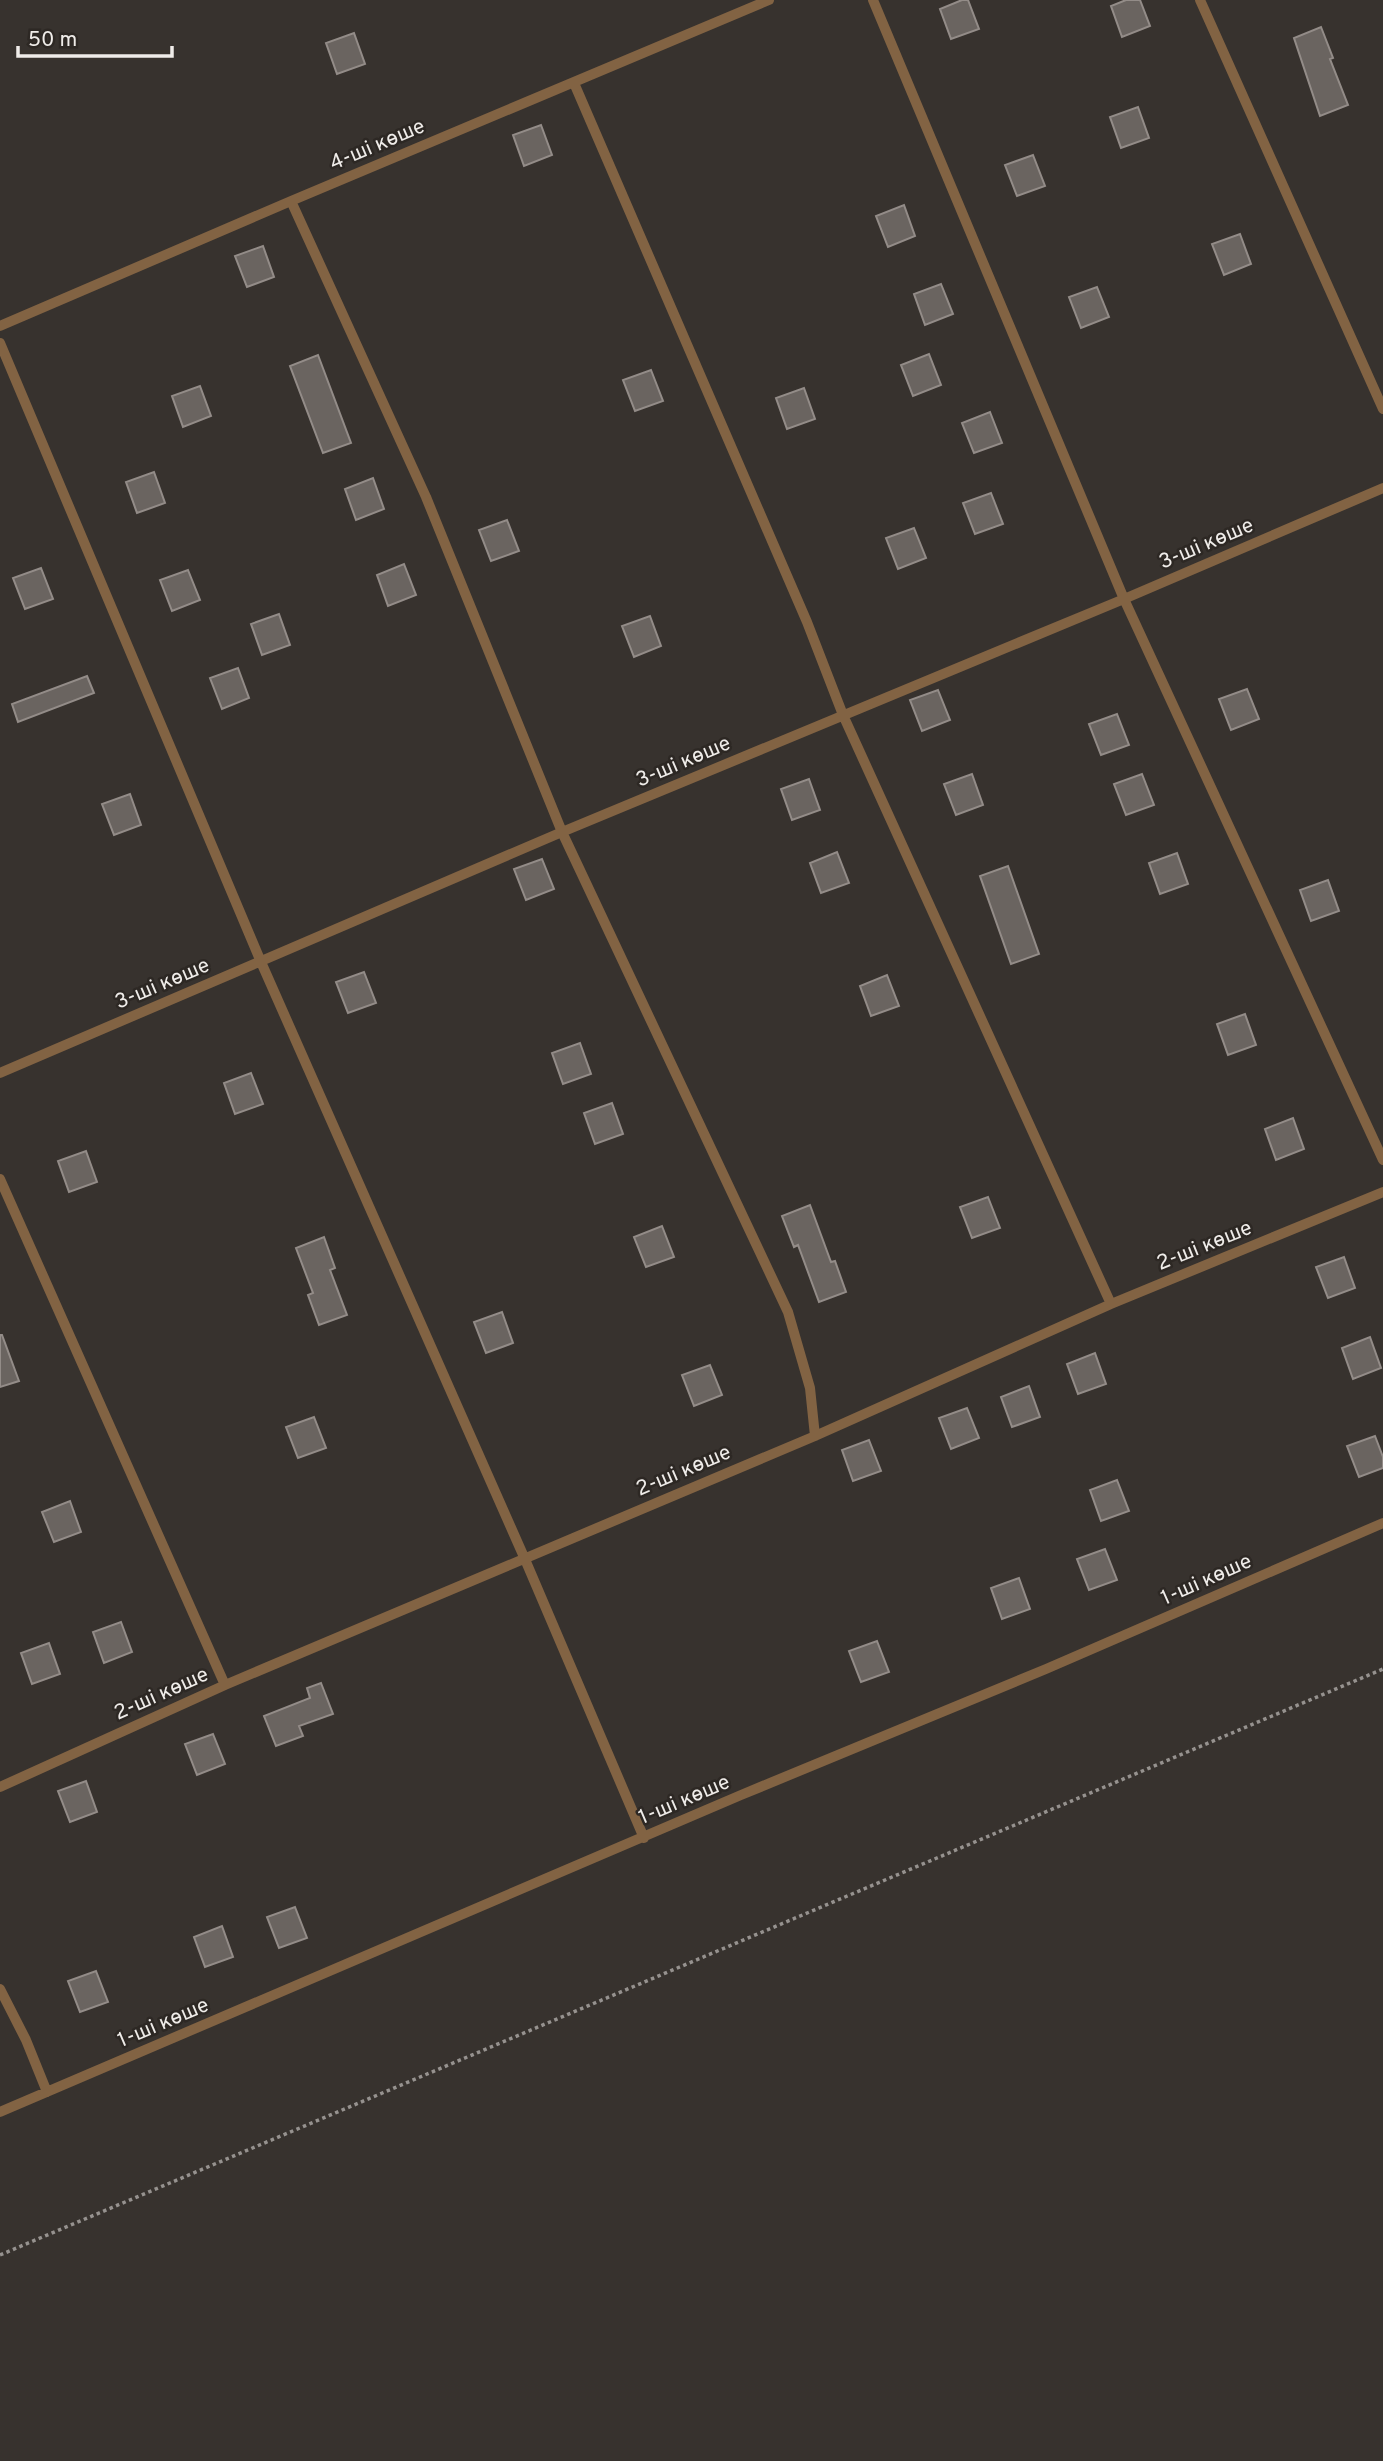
<svg xmlns="http://www.w3.org/2000/svg" width="1383" height="2461" font-family="Overpass,sans-serif">
	<style>
		.building { fill: #6a6460; stroke: #938c88; stroke-width: 2 }
		.lines { fill: none; stroke-linecap: round; stroke-linejoin: round }
		.path { stroke: #96928f; stroke-width: 3.5; stroke-dasharray: 3.5 3.5; stroke-linecap: butt }
		.service { stroke: #826343; stroke-width: 10 }
		.labels { text-anchor: middle; stroke-width: 5; stroke-linejoin: round; paint-order: stroke }
		.street-label { font-size: 21px; fill: #efece9; stroke: #2d2824 }
	</style>
	<rect width="100%" height="100%" fill="#37322e"/>
	<path class="building" d="M962 0H968L979 29 951 39 940 9Z
		M1126 0H1140L1150 26 1122 37 1111 6Z
		M1321 27 1333 58 1330 59 1348 105 1320 116 1294 38Z
		M354 33 365 64 337 74 326 43Z
		M1138 107 1149 138 1121 148 1110 117Z
		M541 125 552 155 524 166 513 135Z
		M1033 155 1045 186 1017 196 1005 165Z
		M904 205 915 236 888 247 876 216Z
		M1240 234 1251 264 1224 275 1212 244Z
		M263 246 274 277 247 287 235 256Z
		M941 284 953 314 925 325 914 294Z
		M1097 287 1109 317 1081 328 1069 297Z
		M929 354 941 385 913 396 901 365Z
		M318 355 351 443 323 453 290 366Z
		M651 370 663 401 635 411 623 380Z
		M200 386 211 416 183 427 172 396Z
		M804 388 815 419 787 429 776 398Z
		M990 412 1002 443 974 453 962 423Z
		M154 472 165 503 137 513 126 482Z
		M373 478 384 509 356 520 345 489Z
		M991 493 1003 524 975 534 963 503Z
		M507 520 519 551 491 561 479 530Z
		M914 528 926 558 898 569 886 538Z
		M404 564 416 595 388 606 377 575Z
		M41 568 53 599 25 609 13 578Z
		M188 570 200 600 172 611 160 580Z
		M279 614 290 645 262 655 251 624Z
		M650 616 661 646 634 657 622 626Z
		M238 668 249 698 222 709 210 678Z
		M87 676 94 693 18 722 12 704Z
		M1247 689 1259 719 1231 730 1219 699Z
		M938 690 950 720 922 731 910 700Z
		M1117 714 1129 745 1101 755 1089 724Z
		M972 774 983 805 956 815 944 784Z
		M1142 774 1154 805 1126 815 1114 784Z
		M809 779 820 810 792 820 781 789Z
		M130 794 141 825 114 835 102 804Z
		M837 852 849 883 821 893 810 863Z
		M1177 853 1188 884 1160 894 1149 863Z
		M542 859 554 889 526 900 514 869Z
		M1008 866 1039 954 1011 964 980 876Z
		M1328 880 1339 911 1311 921 1300 890Z
		M364 972 376 1003 348 1013 336 982Z
		M887 975 899 1006 871 1016 860 986Z
		M1245 1014 1256 1045 1228 1055 1217 1024Z
		M580 1043 591 1074 563 1084 552 1053Z
		M251 1073 263 1104 235 1114 224 1083Z
		M612 1103 623 1134 595 1144 584 1113Z
		M1293 1118 1304 1149 1276 1160 1265 1129Z
		M86 1151 97 1182 69 1192 58 1161Z
		M988 1197 1000 1228 972 1238 960 1207Z
		M810 1205 831 1262 835 1261 846 1292 819 1302 798 1245 794 1247 782 1216Z
		M662 1226 674 1257 646 1267 634 1237Z
		M324 1237 335 1268 330 1270 347 1315 319 1325 308 1295 313 1293 296 1248Z
		M1344 1257 1355 1288 1328 1298 1316 1267Z
		M502 1312 513 1343 486 1353 474 1322Z
		M0 1335H2L19 1381 0 1387Z
		M1370 1337 1381 1368 1353 1379 1342 1348Z
		M1095 1353 1106 1384 1078 1394 1067 1364Z
		M710 1365 722 1395 694 1406 682 1375Z
		M1029 1386 1040 1417 1012 1427 1001 1397Z
		M967 1408 979 1438 951 1449 939 1418Z
		M314 1417 326 1448 298 1458 286 1427Z
		M1375 1436 1383 1457V1468L1359 1477 1347 1446Z
		M869 1440 881 1471 853 1481 842 1450Z
		M1117 1480 1129 1511 1101 1521 1090 1490Z
		M70 1501 81 1532 54 1542 42 1512Z
		M1105 1549 1117 1580 1089 1590 1077 1559Z
		M1019 1578 1030 1609 1002 1619 991 1588Z
		M121 1622 132 1652 104 1663 93 1632Z
		M877 1641 889 1672 861 1682 849 1651Z
		M49 1643 60 1674 32 1684 21 1653Z
		M321 1683 333 1714 299 1726 303 1736 276 1746 264 1716 310 1698 307 1688Z
		M213 1734 225 1764 197 1775 185 1744Z
		M86 1781 97 1812 70 1822 58 1791Z
		M295 1907 307 1938 279 1948 267 1917Z
		M222 1926 233 1957 205 1967 194 1937Z
		M96 1971 108 2002 80 2012 68 1981Z"/>
	<g class="lines">
		<path class="path" d="M0 2255 1383 1669"/>
		<path class="service" d="M873 0 1124 599 1383 1160
			M1200 0 1383 409
			M574 83 807 622 843 715 1111 1304
			M291 201 426 497 562 832 788 1312 810 1388 815 1436
			M0 326 291 201 769 0
			M0 343 261 962 524 1557 644 1838
			M0 1073 562 832 1124 599 1383 488
			M0 1179 225 1685
			M0 1787 225 1685 815 1436 1111 1304 1383 1192
			M0 1989 26 2040 47 2092
			M0 2112 741 1795 1046 1669 1383 1523"/>
	</g>
	<g class="labels">
		<g class="street-label">
			<text transform="translate(377 144) rotate(-23)" y="7">4-ші көше</text>
			<text transform="translate(1206 543) rotate(-23)" y="7">3-ші көше</text>
			<text transform="translate(683 761) rotate(-23)" y="7">3-ші көше</text>
			<text transform="translate(162 983) rotate(-23)" y="7">3-ші көше</text>
			<text transform="translate(1204 1245) rotate(-22)" y="7">2-ші көше</text>
			<text transform="translate(683 1470) rotate(-23)" y="7">2-ші көше</text>
			<text transform="translate(1206 1579) rotate(-24)" y="7">1-ші көше</text>
			<text transform="translate(161 1693) rotate(-24)" y="7">2-ші көше</text>
			<text transform="translate(684 1799) rotate(-23)" y="7">1-ші көше</text>
			<text transform="translate(163 2022) rotate(-23)" y="7">1-ші көше</text>
		</g>
	</g>
	<path d="M18 46v10h154v-10" fill="none" stroke="#efece9" stroke-width="3.5"/>
	<text x="28" y="46" font-size="21" fill="#efece9" stroke="#2d2824" stroke-width="5" paint-order="stroke">50 m</text>
</svg>
